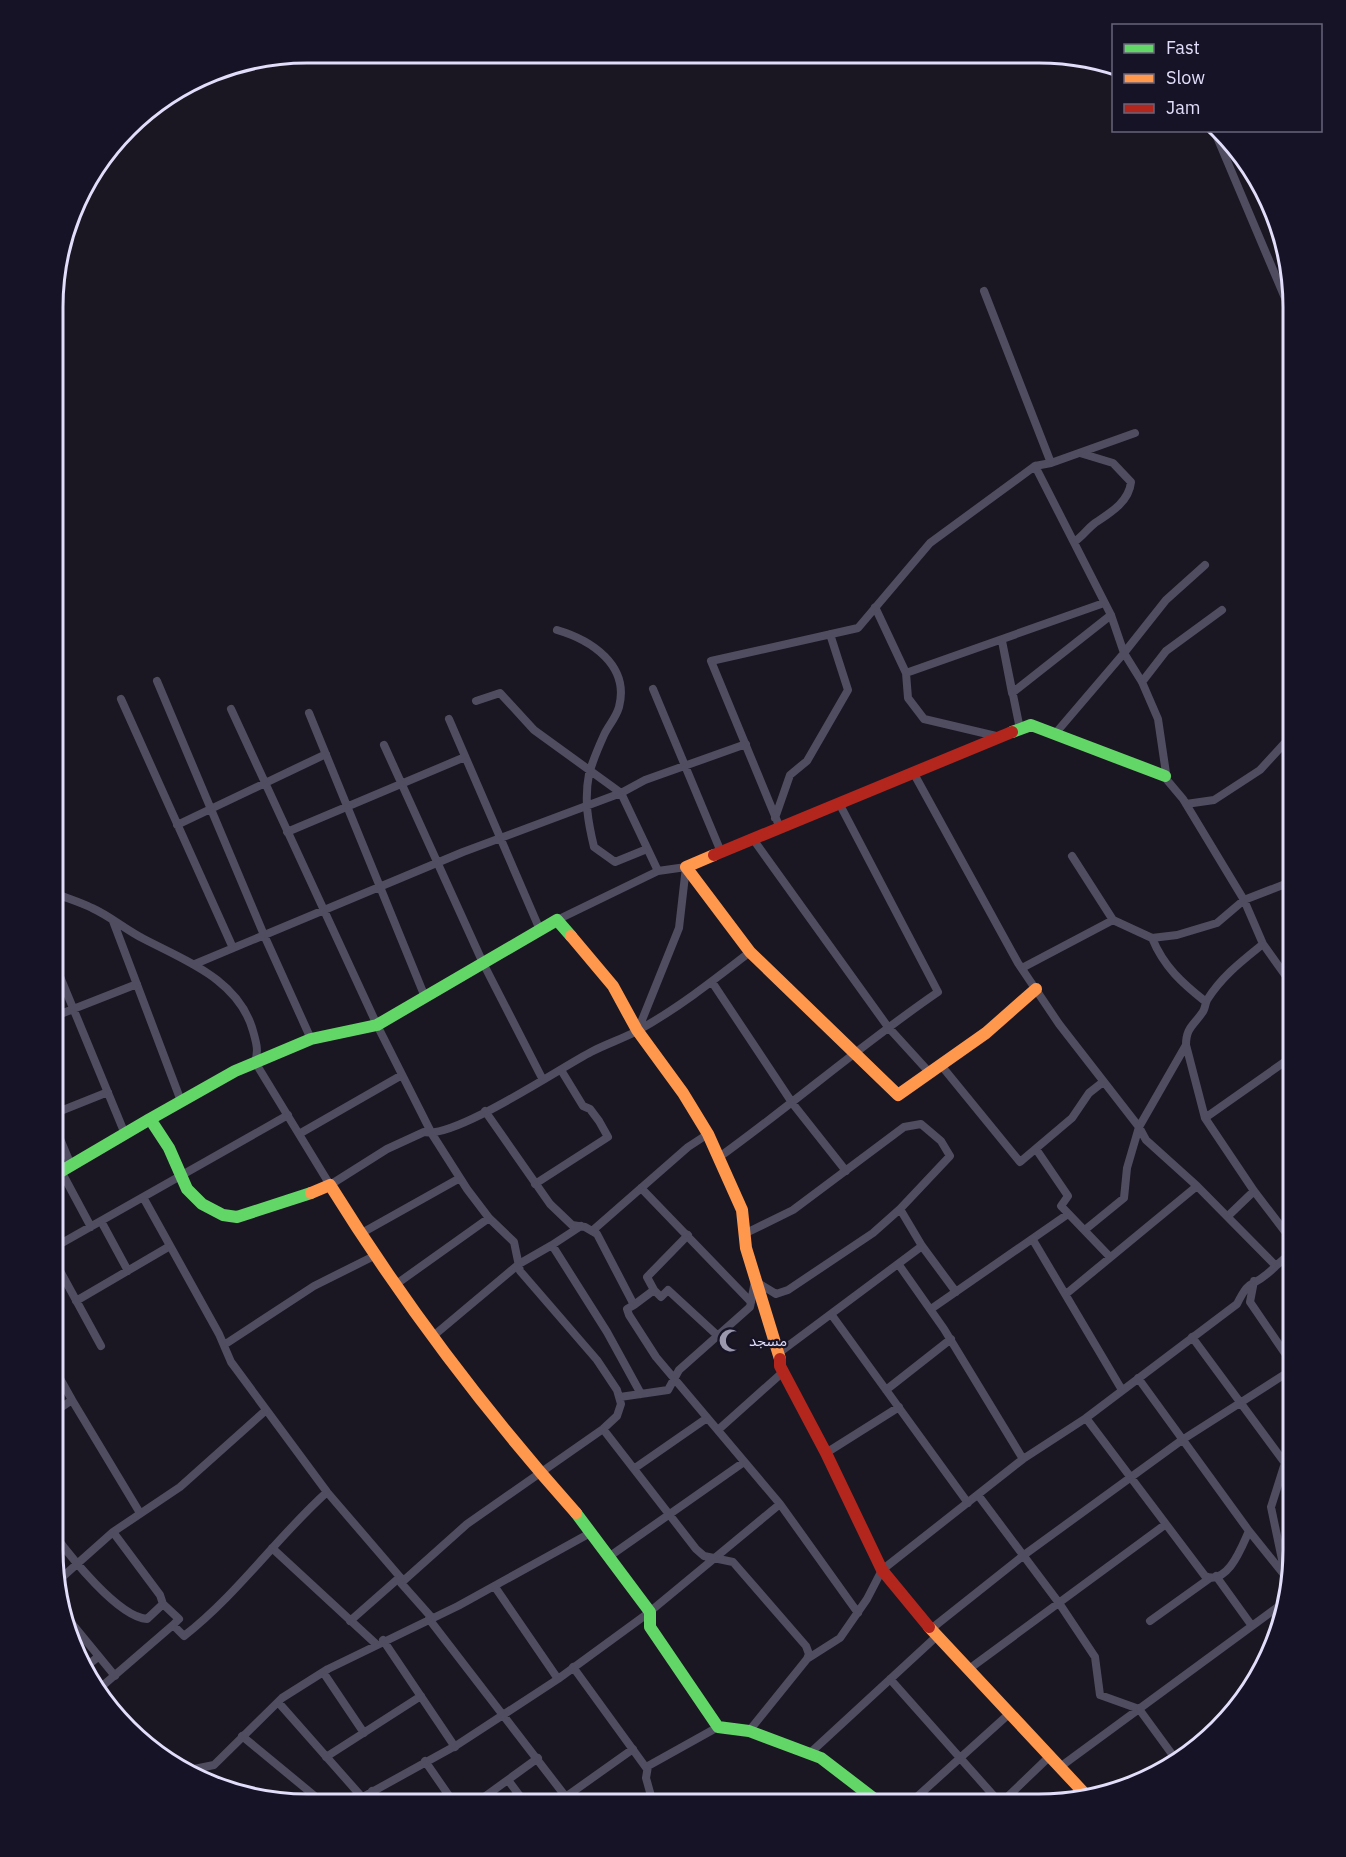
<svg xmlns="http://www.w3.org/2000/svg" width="1346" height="1857" font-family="'IBM Plex Sans','Noto Sans Arabic',sans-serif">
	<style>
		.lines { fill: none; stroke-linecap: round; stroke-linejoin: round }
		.street { stroke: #504d61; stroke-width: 8 }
		.fast { stroke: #63d668; stroke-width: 12 }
		.slow { stroke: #ff974d; stroke-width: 12 }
		.jam { stroke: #b3261e; stroke-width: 12 }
		.labels { text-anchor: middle; stroke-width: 4.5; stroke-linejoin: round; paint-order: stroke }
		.poi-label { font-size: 15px; fill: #e1ddfa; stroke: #171326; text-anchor: start }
		.rim { fill: none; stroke: #e1ddfa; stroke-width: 3 }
	</style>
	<rect width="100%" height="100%" fill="#1a1722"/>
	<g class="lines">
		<path class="street" d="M1214 130 1293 317
			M984 291 1051 463 1035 466 1111 615 1124 653 1054 735
			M1051 463 1135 433
			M1074 542C1082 537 1087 529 1095 523 1110 513 1129 502 1131 482L1113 463 1080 453
			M1205 565 1166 600 1124 653 1142 682 1158 719 1167 780 1183 799 1244 900 1263 944 1293 986
			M875 607 906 673
			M557 630C591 640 630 665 619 707 616 718 608 726 604 735 599 746 592 763 589 774 584 800 588 822 594 847L615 862 647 849
			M157 681 264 935 311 1039
			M1142 682 1166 651 1222 610
			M653 689 721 852
			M121 699 233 948
			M476 701 500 693 534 730 621 793 658 871
			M231 709 377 1025 432 1134 467 1189 489 1218 514 1242 520 1271 597 1360 617 1390 621 1404 617 1416 603 1429 467 1524 401 1583
			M309 713 425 997
			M449 719 540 930
			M1020 729 1002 641 1012 693 1111 615
			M996 736 924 719 908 698 906 673 1104 603
			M384 745 483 963 543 1080
			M913 772 1018 963 1059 1024 1139 1127 1146 1140 1197 1186 1274 1264
			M1186 804 1214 800 1260 770 1293 734
			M775 818 790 775 807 761 848 690 830 634
			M177 825 326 754
			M780 828 711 661 858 628 930 543 1035 466
			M287 832 465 757
			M753 839 888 1027 929 1072
			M1072 856 1113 920 1152 938 1177 935 1217 923 1244 900 1293 881
			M54 893C66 898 80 902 92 908 110 916 126 930 144 939 186 961 239 980 253 1031 256 1042 259 1050 255 1062L330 1185 387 1149 424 1132C453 1140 560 1068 591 1052 606 1044 622 1039 637 1031 677 1009 714 980 750 952
			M557 920 658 871 686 867 679 928 638 1030
			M113 921 181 1101
			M1152 938C1164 967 1182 983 1206 1002
			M54 962 125 1134
			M195 964 463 852 621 793 645 780 746 744
			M1022 968 1113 920
			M712 982 793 1104 846 1171
			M53 1017 137 984
			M1186 1045 1205 1118 1254 1191 1293 1242
			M940 1064 1020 1162 1072 1118 1089 1093 1103 1082
			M485 1111 550 1204 572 1225 585 1227 597 1234 634 1305 627 1309 629 1315 656 1357 780 1504 858 1613
			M53 1114 108 1092
			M1205 1118 1293 1056
			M53 1122 71 1165
			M299 1134 402 1075
			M1036 1149 1068 1196 1061 1206 1110 1257
			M718 1158C793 1104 862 1044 938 992L839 803
			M61 1171 91 1227
			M535 1184 608 1137 599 1121 590 1109 583 1106 561 1070
			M641 1188 751 1302
			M143 1197 219 1334 231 1362 327 1492 400 1577 401 1583 432 1618
			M900 1209 922 1246 956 1292
			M1228 1216 1254 1191
			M101 1221 128 1271
			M581 1226 552 1245 607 1332 641 1394
			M1086 1229 1124 1198 1127 1168 1139 1127 1186 1045C1186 1028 1193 1026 1202 1013 1205 1010 1205 1004 1207 1000 1222 976 1242 961 1263 944
			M592 1231 688 1147 708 1134
			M360 1234 460 1178
			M1033 1240 1122 1390
			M53 1248 288 1115
			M53 1258 101 1346
			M899 1265 944 1329 1023 1459
			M1254 1281 1250 1302 1293 1365
			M395 1285 489 1218
			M654 1290 647 1277 688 1235
			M1066 1294 1197 1186
			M76 1301 170 1246
			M634 1305 654 1290 661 1297 668 1290 718 1336
			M931 1309 1068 1214
			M831 1314 968 1503
			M432 1337 519 1264 552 1245
			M1192 1337 1293 1474
			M224 1345 314 1286 374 1256
			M780 1352 922 1246
			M1138 1378 1249 1531 1290 1582
			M886 1390 951 1339
			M620 1397 668 1390 679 1370 750 1307 755 1281 776 1294 788 1290 873 1233 900 1209 950 1156 941 1141 921 1124 904 1127 793 1210 744 1234
			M72 1400 140 1513
			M53 1413 72 1400 53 1366
			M1086 1418 1205 1576C1228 1586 1242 1546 1249 1531
			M603 1429 696 1549 704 1556 733 1562 806 1646 809 1654 807 1659 749 1731
			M718 1430 783 1372
			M826 1453 899 1407
			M635 1468 707 1418
			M978 1495 1059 1603 1095 1657 1100 1695 1139 1709 1177 1761
			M113 1532 160 1595 163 1604 179 1619 173 1625
			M53 1533C70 1556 118 1617 147 1619L163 1604
			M272 1548 376 1644
			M610 1556 744 1462
			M1284 1569 1271 1507 1285 1463 1293 1457
			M1216 1576 1252 1626
			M59 1580 113 1532 180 1487 265 1411
			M495 1587 558 1679
			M429 1619 566 1797
			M69 1620 115 1676
			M350 1621 400 1577
			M1150 1621 1210 1578
			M931 1629 1024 1555 1182 1440 1293 1369
			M383 1640 455 1747
			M807 1659 840 1638 867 1599 882 1570 1023 1459 1086 1418 1237 1304C1250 1278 1249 1289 1267 1274 1278 1265 1279 1261 1293 1253
			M573 1667 647 1769
			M84 1668 98 1657
			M969 1669 1166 1524
			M323 1672 364 1733
			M890 1679 1001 1804
			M100 1688 173 1625 184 1636C237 1595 277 1537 327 1492
			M278 1702 361 1796
			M242 1736 322 1802
			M809 1754 937 1636
			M326 1757 421 1696
			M425 1761 454 1803
			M170 1762 189 1770 214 1765 282 1698 328 1669 458 1606 592 1532
			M1060 1767 1286 1601
			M508 1780 525 1803
			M372 1791 381 1803
			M352 1803 457 1745 558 1679 647 1614 780 1504
			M476 1803 538 1758
			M557 1803 633 1749
			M653 1803 646 1778 648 1766 718 1727
			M909 1804 1010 1713
			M1000 1804 1050 1756"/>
		<path class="fast" d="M1012 732 1031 725 1165 776
			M150 1119 235 1071 311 1039 377 1025 557 920 571 936
			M53 1176 150 1119 169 1148 187 1189 202 1204 223 1215 237 1217 311 1193
			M576 1513 650 1612V1627L718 1727 749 1731 821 1758 881 1804"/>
		<path class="slow" d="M714 855 686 867 750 952 898 1095 986 1033 1036 989
			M571 936 613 986 637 1030 683 1093 708 1134 742 1210 746 1248 780 1359
			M311 1193 330 1185C402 1301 485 1411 576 1513
			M929 1627 1085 1794"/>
		<path class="jam" d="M714 855 1012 732
			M780 1359V1366L826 1453 882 1570 929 1627"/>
	</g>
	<defs>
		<symbol id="mosque-bare" viewBox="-9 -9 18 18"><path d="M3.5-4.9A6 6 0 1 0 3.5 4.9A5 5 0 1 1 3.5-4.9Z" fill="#9b98ae" stroke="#171326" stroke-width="2.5" paint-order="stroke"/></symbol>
	</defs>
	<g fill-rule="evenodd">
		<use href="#mosque-bare" x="714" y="1324" width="33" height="33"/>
	</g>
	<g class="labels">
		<g class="poi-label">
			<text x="749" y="1346">مسجد</text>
		</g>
	</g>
	<path d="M0 0H1346V1857H0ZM307 63H1039A244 244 0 0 1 1283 307V1550A244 244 0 0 1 1039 1794H307A244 244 0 0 1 63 1550V307A244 244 0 0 1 307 63Z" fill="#171326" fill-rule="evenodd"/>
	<path class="rim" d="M307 63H1039A244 244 0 0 1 1283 307V1550A244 244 0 0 1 1039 1794H307A244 244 0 0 1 63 1550V307A244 244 0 0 1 307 63Z"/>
	<rect x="1112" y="24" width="210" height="108" fill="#171326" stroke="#68647b" stroke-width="1.5"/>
	<rect x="1124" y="44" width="30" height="9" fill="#63d668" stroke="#68647b" stroke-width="1.5"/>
	<text x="1166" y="54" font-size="18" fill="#e1ddfa">Fast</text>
	<rect x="1124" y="74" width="30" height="9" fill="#ff974d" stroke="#68647b" stroke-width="1.5"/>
	<text x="1166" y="84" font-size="18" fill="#e1ddfa">Slow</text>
	<rect x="1124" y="104" width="30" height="9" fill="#b3261e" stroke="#68647b" stroke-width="1.5"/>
	<text x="1166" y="114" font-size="18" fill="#e1ddfa">Jam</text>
</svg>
